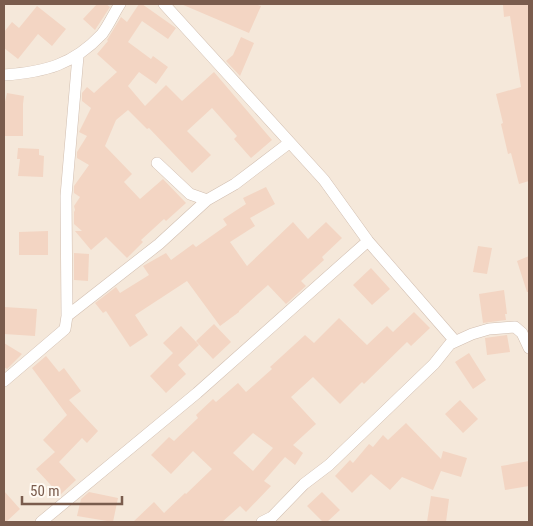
<svg xmlns="http://www.w3.org/2000/svg" width="533" height="526" font-family="'Roboto Condensed',sans-serif">
	<style>
		.residential { fill: #f5e8da }
		.building { fill: #f3d5c3; fill-rule: evenodd }
		.lines { fill: none; stroke-linecap: round; stroke-linejoin: round }
		.street-casing { stroke: #d1beb0; stroke-width: 12 }
		.street { stroke: #fff; stroke-width: 11 }
	</style>
	<rect width="100%" height="100%" fill="#fdf6ec"/>
	<path class="residential" d="M4 4H529V522H4Z"/>
	<path class="building" d="M97 4H106L110 7 95 30 83 19Z
		M139 4H142L176 28 168 39 142 21 128 42 151 59 153 56 168 67 156 84 139 72 128 86 145 106 166 85 182 101 214 72 272 140 251 158 234 139 237 136 212 108 187 131 211 155 192 173 149 128 147 129 128 110 116 120 105 146 132 174 124 182 140 199 163 179 186 203 166 221 164 219 141 240 143 242 127 258 106 237 91 250 75 231H82L74 224V212L75 210 74 206 80 197 74 193V186L89 165 77 158V152L87 136 79 132 91 108 82 101V93L87 87 94 93 117 72 97 54 108 41 107 40 121 17 127 22Z
		M181 4H255L261 6 249 33Z
		M513 4H529V181L519 184 511 153 508 154 501 124 503 123 496 94 521 87 510 16 504 17 503 5Z
		M37 6 66 29 52 46 38 34 18 59 4 48V32L12 22 19 28Z
		M241 37 254 43 240 76 226 61 233 55Z
		M7 93 24 96 23 104V136H4V106Z
		M18 148 39 149V155L44 156 43 177 18 176 20 159H17Z
		M266 187 275 204 250 218 255 226 230 242 247 266 293 222 308 239 326 222 342 238 322 257 324 260 301 281 306 286 286 304 268 285 239 311V312L220 326 187 281 135 315 148 335 130 347 106 311 103 313 95 303 116 287 120 293 149 275 143 266 166 253 171 260 193 244 196 247 227 225 223 219 246 204 243 198Z
		M48 231V255H19V232Z
		M478 246 492 248 487 274 473 272Z
		M74 253 89 254 88 281 74 280Z
		M529 256V292H527L517 261Z
		M371 268 390 289 372 305 353 285Z
		M504 290 507 314H505L506 320 483 323 479 294Z
		M4 307 37 309 35 336 4 334Z
		M414 312 430 328 411 346 407 342 364 384 362 382 340 404 313 377 291 397 316 424 293 445 303 453 295 465 285 457 264 481 271 486 246 512 240 506 222 522H133L154 502 164 513 185 493 186 494 212 469 193 451 171 474 151 455 169 437 174 441 198 418 196 415 213 399 216 402 238 383 246 392 272 369 270 367 305 335 314 343 339 318 367 345 387 326 393 332ZM253 433 273 448 253 471 233 453Z
		M214 324 231 342 213 359 196 341Z
		M181 326 199 345 178 365 186 374 166 393 150 376 173 353 163 343Z
		M507 335 510 352 487 355 485 338Z
		M4 343 22 354 7 369 4 367Z
		M469 353 486 380 473 389 455 362Z
		M46 356 59 372 64 368 81 391 69 400 98 431 87 443 82 438 59 462 76 480 60 495 36 469 55 452 43 440 67 415 32 368Z
		M460 400 478 419 463 433 445 414Z
		M406 423 441 459 443 451 467 458 461 477 441 471 433 490 402 477 390 490 371 474 352 493 335 476 350 460 353 463 369 444 373 447 383 435 388 440Z
		M529 461V486L505 490 501 466Z
		M4 491 20 509 6 522H4Z
		M89 492 118 498 113 522 77 516 81 499Z
		M322 492 340 510 327 522H323L307 506Z
		M431 496 449 499 446 522H427Z"/>
	<g class="lines">
		<defs>
			<path id="street" d="M164 4 324 180 368 241 455 341
				M4 75C45 72 73 65 102 34 109 25 114 13 120 4
				M157 163 190 194 207 200
				M67 316 159 244 207 200 235 184 289 143
				M4 381 65 329 67 316 66 196 78 56
				M41 522 197 393 368 241
				M262 522 272 517 304 484 329 465 434 364 450 344 472 334 489 329 515 327 522 333 529 348"/>
		</defs>
		<use href="#street" class="street-casing"/>
		<use href="#street" class="street"/>
	</g>
	<rect width="533" height="526" fill="none" stroke="#7a5c4d" stroke-width="10"/>
	<path d="M22 496v8h100v-8" fill="none" stroke="#7a5c4d" stroke-width="2.5"/>
	<text x="30" y="496" font-size="15" fill="#7a5c4d" stroke="#fffaf3" stroke-width="4" paint-order="stroke">50 m</text>
</svg>
